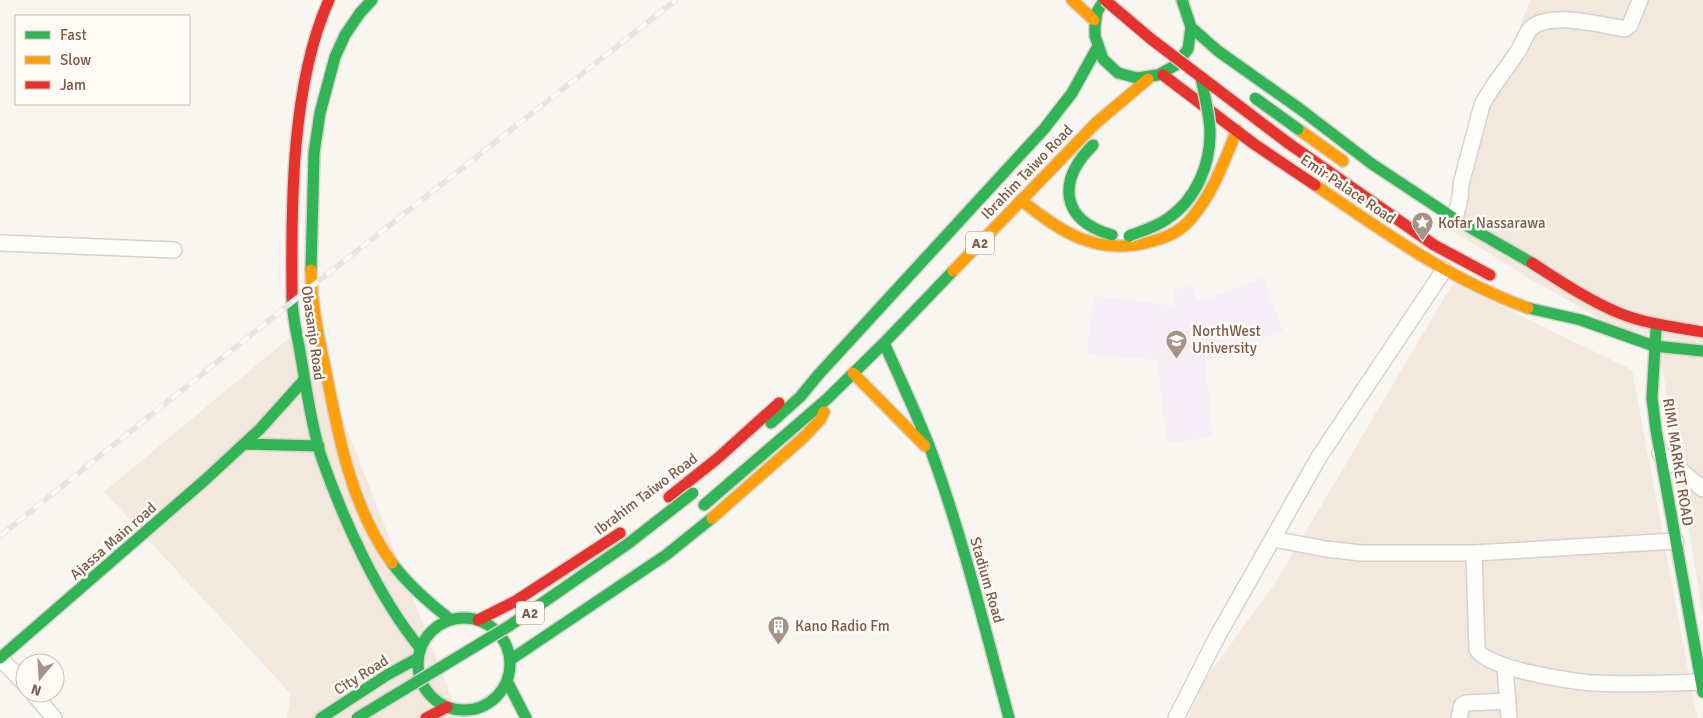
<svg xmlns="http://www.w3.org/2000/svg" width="1703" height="718" font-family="Signika,sans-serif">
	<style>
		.residential { fill: #f2e8de }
		.education { fill: #f6eef6 }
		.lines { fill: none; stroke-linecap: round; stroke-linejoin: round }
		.street-casing { stroke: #d7d1cb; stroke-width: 18 }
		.fast-casing { stroke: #d9d2cb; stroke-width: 14 }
		.slow-casing { stroke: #d9d2cb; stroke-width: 14 }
		.jam-casing { stroke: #d9d2cb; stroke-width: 14 }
		.street { stroke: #fefefd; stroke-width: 15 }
		.fast { stroke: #30b455; stroke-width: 11 }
		.slow { stroke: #ff9f0a; stroke-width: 11 }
		.jam { stroke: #e5322d; stroke-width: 11 }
		.rail-casing { stroke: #e6e3e7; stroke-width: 5.5 }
		.rail { stroke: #fffaf3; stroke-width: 4; stroke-dasharray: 11; stroke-linecap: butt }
		.fast-bridge-casing { stroke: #dad1cc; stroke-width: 14; stroke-linecap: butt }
		.jam-bridge-casing { stroke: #dad1cc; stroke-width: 14; stroke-linecap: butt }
		.fast-bridge { stroke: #30b455; stroke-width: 11 }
		.jam-bridge { stroke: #e5322d; stroke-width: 11 }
		.labels { text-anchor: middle; stroke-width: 5; stroke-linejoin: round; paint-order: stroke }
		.shield { fill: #fffaf3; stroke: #a28b7f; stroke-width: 1 }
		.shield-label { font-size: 14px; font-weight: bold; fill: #7a5c4d }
		.street-label { font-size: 15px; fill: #7a5c4d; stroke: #fffaf3 }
		.poi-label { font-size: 15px; fill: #7a5c4d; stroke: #fffaf3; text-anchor: start }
	</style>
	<rect width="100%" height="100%" fill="#f9f5f0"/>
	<path class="residential" d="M1530 0H1703V617L1660 353 1522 274 1445 226Z
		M1453 283 1632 370 1697 718H1188L1205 680 1277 580Z
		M306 324 451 696 454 718H287L291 694 104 492Z"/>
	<path class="education" d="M1263 278 1283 331 1205 358 1213 437 1167 443 1157 360 1087 354 1094 296 1174 306V290L1193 286 1198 302Z"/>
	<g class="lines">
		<defs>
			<path id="street" d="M1455 219 1460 198 1461 184 1482 105C1491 87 1505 71 1516 54 1522 47 1525 34 1531 28 1551 11 1601 25 1625 29L1630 25 1640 0
				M0 243 174 250
				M1660 453 1703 489
				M1273 539 1326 549 1361 553H1474L1676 541
				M1474 553 1477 649C1483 668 1573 682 1593 683 1629 685 1665 683 1701 682
				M0 658 25 684
				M1505 667 1509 718
				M33 693 54 718
				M1176 718 1217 637 1319 457 1444 270
				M1459 718 1462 705 1466 703 1508 701"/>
			<path id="fast" d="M1104 0 1097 12 1095 26V36L1103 59 1118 73 1137 78 1158 75 1176 65 1188 49 1191 27 1182 0
				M1192 28 1218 51 1300 109 1372 164 1455 219 1532 263
				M1093 145C1057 181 1060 220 1112 235
				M311 270 314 153 320 113 335 57 345 35 360 13 372 0
				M292 297C292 317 298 338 301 358 307 391 311 426 322 459 344 521 378 597 420 648
				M1528 308 1581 320 1654 346 1703 351
				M1656 329 1652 398 1656 430 1703 692
				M884 343C900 379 917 414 931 451 963 538 985 629 1009 718
				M771 423 800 397 819 374 1044 129 1072 93 1097 48
				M244 444 319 446
				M704 505 827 399 884 343 953 271
				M392 563C409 586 429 603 451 620
				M418 664a46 46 0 1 1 92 0a46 46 0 1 1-92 0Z
				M0 658 205 480 260 429 304 380
				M510 660 666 555 712 518
				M507 681 526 718
				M321 718 387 675 418 658"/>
			<path id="slow" d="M1072 0 1094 20
				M1298 129 1343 161
				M1315 185C1384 232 1450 280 1528 308
				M1021 200C1062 233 1098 257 1153 241 1169 237 1184 229 1194 215 1214 191 1225 159 1237 130
				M311 270C311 302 318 336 325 367 338 435 351 507 392 563
				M953 271 1096 123 1148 79
				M853 373 925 446
				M712 518 804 437 820 420 824 412"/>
			<path id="jam" d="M1163 75 1254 144 1315 185
				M1288 143 1434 245 1490 275
				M1532 263C1560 281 1588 300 1619 313 1646 324 1675 327 1703 332
				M292 297C291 206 291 84 329 0
				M669 497 718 458 779 403
				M478 620 514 602 620 533
				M426 718 447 707"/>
		</defs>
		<use href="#street" class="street-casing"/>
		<use href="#fast" class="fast-casing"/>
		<use href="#slow" class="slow-casing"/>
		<use href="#jam" class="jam-casing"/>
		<use href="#street" class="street"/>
		<use href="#fast" class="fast"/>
		<use href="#slow" class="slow"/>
		<use href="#jam" class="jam"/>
		<defs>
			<path id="rail" d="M0 536 292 302 676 0"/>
		</defs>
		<use href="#rail" class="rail-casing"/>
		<use href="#rail" class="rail"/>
		<defs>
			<path id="fast-bridge" d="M1255 98 1298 129
				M1129 236C1142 231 1156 227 1167 219 1196 200 1211 164 1210 130 1209 112 1204 94 1201 77
				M357 718 509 626 629 543 693 493"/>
			<path id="jam-bridge" d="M1105 0 1151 39 1288 143"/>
		</defs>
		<use href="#fast-bridge" class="fast-bridge-casing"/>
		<use href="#jam-bridge" class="jam-bridge-casing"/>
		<use href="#fast-bridge" class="fast-bridge"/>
		<use href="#jam-bridge" class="jam-bridge"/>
	</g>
	<defs>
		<symbol id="sight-pin" viewBox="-11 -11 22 30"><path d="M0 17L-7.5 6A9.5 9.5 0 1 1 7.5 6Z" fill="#a69286" stroke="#fffaf3"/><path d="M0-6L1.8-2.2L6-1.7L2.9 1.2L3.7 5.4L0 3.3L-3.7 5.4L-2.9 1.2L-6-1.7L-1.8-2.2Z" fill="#fff"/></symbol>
		<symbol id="university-pin" viewBox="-11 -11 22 30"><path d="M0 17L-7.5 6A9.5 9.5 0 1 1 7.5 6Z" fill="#a69286" stroke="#fffaf3"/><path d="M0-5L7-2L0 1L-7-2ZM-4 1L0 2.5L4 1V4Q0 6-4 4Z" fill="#fff"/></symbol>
		<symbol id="building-pin" viewBox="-11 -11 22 30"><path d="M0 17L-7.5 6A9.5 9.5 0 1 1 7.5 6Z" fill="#a69286" stroke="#fffaf3"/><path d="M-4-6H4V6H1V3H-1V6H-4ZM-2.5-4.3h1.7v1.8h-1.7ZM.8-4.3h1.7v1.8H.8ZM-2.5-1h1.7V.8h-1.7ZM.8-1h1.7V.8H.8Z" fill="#fff"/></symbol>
	</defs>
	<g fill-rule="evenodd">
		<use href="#sight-pin" x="1410" y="210" width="25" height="34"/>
		<use href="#university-pin" x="1164" y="328" width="25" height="34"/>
		<use href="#building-pin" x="766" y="614" width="25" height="34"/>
	</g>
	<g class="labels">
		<g class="shield">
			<rect x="966" y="231.5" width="28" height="23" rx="4"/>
			<rect x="516" y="601.5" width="28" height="23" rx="4"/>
		</g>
		<g class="shield-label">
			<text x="980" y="248">A2</text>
			<text x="530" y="618">A2</text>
		</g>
		<g class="street-label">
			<text transform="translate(1027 172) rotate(-46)" y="5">Ibrahim Taiwo Road</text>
			<text transform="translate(1348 189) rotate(34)" y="5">Emir Palace Road</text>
			<text transform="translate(313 333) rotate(82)" y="5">Obasanjo Road</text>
			<text transform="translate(1678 462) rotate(81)" y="5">RIMI MARKET ROAD</text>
			<text transform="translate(646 494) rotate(-37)" y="5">Ibrahim Taiwo Road</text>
			<text transform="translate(113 541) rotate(-41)" y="5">Ajassa Main road</text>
			<text transform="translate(987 580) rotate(74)" y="5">Stadium Road</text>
			<text transform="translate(361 675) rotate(-32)" y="5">City Road</text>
		</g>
		<g class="poi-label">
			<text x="1438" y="228">Kofar Nassarawa</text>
			<text x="1192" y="336">NorthWest<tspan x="1192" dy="17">University</tspan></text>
			<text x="795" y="631">Kano Radio Fm</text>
		</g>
	</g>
	<rect x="15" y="15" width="175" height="90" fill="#fffaf3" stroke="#cabbb1"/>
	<rect x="25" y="31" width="25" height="8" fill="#30b455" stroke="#cabbb1"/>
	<text x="60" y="40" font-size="15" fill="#7a5c4d">Fast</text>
	<rect x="25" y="56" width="25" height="8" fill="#ff9f0a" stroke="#cabbb1"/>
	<text x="60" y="65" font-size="15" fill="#7a5c4d">Slow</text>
	<rect x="25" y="81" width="25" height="8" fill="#e5322d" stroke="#cabbb1"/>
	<text x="60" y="90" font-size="15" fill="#7a5c4d">Jam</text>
	<g transform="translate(40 678) rotate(198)"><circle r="24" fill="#fffaf3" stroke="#cabbb1"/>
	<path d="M0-4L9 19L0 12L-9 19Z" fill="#a69286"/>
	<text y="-8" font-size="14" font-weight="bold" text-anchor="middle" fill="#7a5c4d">N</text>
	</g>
</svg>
